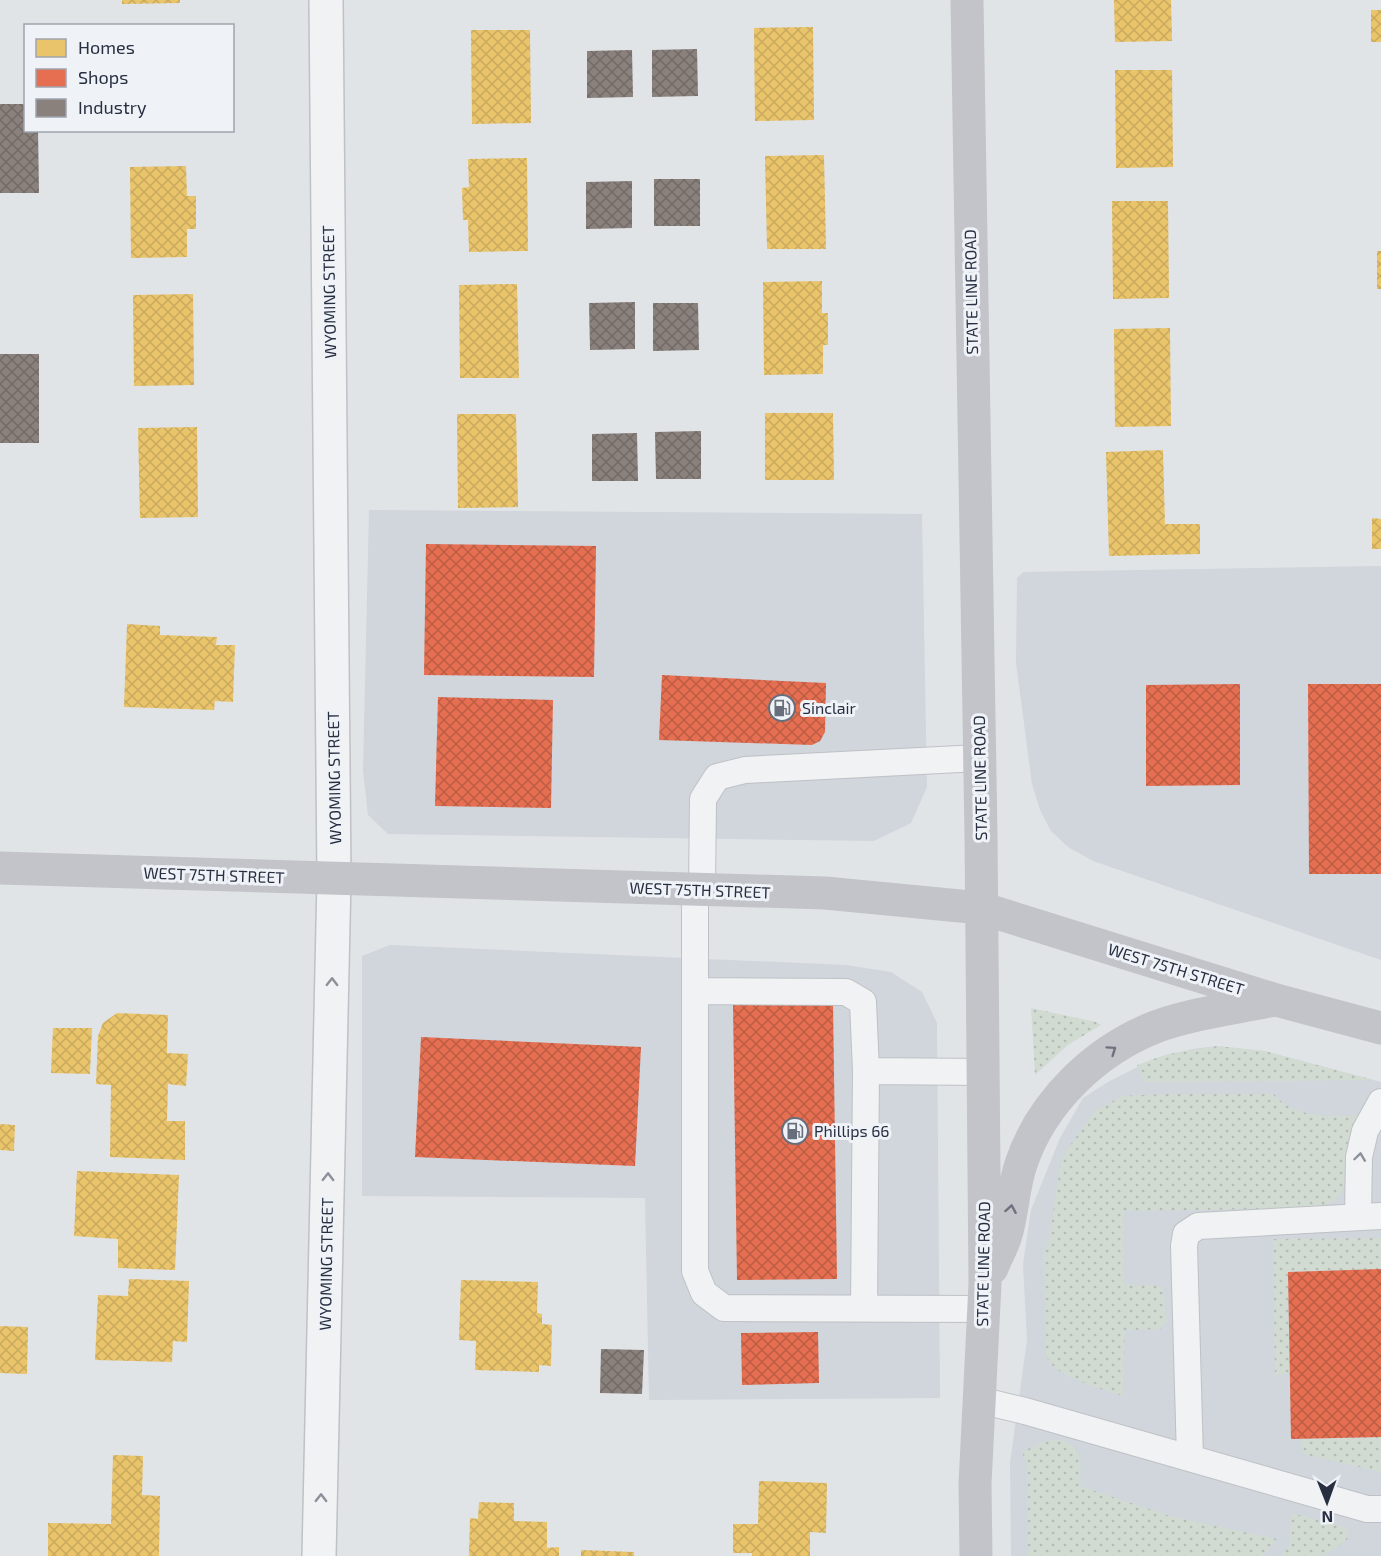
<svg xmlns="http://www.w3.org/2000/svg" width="1381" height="1556" font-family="'Exo 2',sans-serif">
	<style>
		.built { fill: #d1d5dc }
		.grass { fill: url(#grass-dots) }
		.homes { fill: url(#homes-cross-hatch) }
		.shops { fill: url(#shops-cross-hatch) }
		.industry { fill: url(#industry-cross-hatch) }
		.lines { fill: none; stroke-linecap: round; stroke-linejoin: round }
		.service-casing { stroke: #bec1c5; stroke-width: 28 }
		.minor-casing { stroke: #bec1c5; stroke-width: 36 }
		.service { stroke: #f1f2f3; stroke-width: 26 }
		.minor { stroke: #f1f2f3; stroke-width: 33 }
		.secondary { stroke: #c2c4c9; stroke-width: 33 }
		.oneway { stroke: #8c909a }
		.oneway2 { stroke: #6d727e }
		.labels { text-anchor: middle; stroke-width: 6; stroke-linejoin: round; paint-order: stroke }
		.street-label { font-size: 16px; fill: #272f41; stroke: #eff2f7 }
		.poi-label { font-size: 16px; fill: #272f41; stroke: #eff2f7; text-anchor: start }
	</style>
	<defs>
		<pattern id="grass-dots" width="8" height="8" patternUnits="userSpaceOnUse" patternTransform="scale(1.5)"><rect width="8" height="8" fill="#d1dbd2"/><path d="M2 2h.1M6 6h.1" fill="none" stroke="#b3bcb6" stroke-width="1.8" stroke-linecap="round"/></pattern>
		<pattern id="homes-cross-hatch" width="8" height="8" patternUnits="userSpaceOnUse" patternTransform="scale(1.5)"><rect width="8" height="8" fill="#e9c46a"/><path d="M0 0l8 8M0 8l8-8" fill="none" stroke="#c8a95d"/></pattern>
		<pattern id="shops-cross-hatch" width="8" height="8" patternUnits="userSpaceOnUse" patternTransform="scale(1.5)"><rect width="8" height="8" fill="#e76f51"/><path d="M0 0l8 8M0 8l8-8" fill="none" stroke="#bb5c45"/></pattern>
		<pattern id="industry-cross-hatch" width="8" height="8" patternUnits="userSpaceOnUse" patternTransform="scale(1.5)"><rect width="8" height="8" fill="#8a817c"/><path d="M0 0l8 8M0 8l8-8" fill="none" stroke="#716a67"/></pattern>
	</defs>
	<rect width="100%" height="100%" fill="#e1e4e7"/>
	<path class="built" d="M369 510 922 514 927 787 911 823 874 841 388 834 368 815 363 770Z
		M1381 566V960L1093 861 1068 847 1051 831 1040 810 1032 784 1016 663 1017 578 1023 572Z
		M390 945 846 965 891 972 922 992 937 1023 940 1398 649 1400 645 1198 362 1196V956Z
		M1217 1046 1264 1051 1381 1082V1556H1011L1010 1463 1027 1340 1023 1264 1031 1210 1060 1138 1083 1098 1108 1082 1153 1059 1192 1049Z"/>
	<path class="grass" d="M1031 1008 1096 1022 1101 1025 1068 1045 1035 1075Z
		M1217 1046 1264 1051 1374 1080 1145 1082 1137 1065 1168 1054Z
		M1165 1094H1274C1292 1117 1330 1118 1358 1115 1353 1125 1349 1135 1347 1146 1342 1178 1355 1200 1313 1208L1124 1211V1284L1163 1286 1166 1322 1160 1329 1125 1330 1123 1396C1103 1389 1049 1376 1046 1354L1044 1250 1048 1245 1061 1162 1068 1148 1095 1111 1122 1096Z
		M1381 1238V1269L1288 1272 1290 1374 1275 1375 1273 1239Z
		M1381 1437V1472L1303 1454 1302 1439Z
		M1062 1440C1087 1450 1079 1463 1080 1486L1173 1517 1277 1539 1263 1556H1028L1027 1465 1022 1452 1044 1441Z
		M1291 1513 1344 1527 1348 1531 1347 1540 1322 1556H1281L1290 1544Z"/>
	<path class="homes" d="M122 0H180V3L122 4Z
		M1114 0H1171L1172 41 1115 42Z
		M1371 10H1381V42H1371Z
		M813 27 814 120 755 121 754 28Z
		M471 30H530L531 123 472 124Z
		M1115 70H1172L1173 167 1116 168Z
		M824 155 826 249H767L765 156Z
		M527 158 528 251 469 252 468 220H463L462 188 469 187 468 159Z
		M186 166 187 196H196V229H187V257L131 258 130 167Z
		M1112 201H1168L1169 298 1113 299Z
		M1377 251H1381V289H1377Z
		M822 281V313H828V345H823V374L764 375 763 282Z
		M517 284 519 378H460L459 285Z
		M193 294 194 385 134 386 133 295Z
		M1170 328 1171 426 1115 427 1114 329Z
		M765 413H833L834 480H765Z
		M457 414H516L518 507 458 508Z
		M197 427 198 517 140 518 138 428Z
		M1163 450 1165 524H1200V554L1109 556 1106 452Z
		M1372 518 1381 519V549H1372Z
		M127 624 160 626V635L217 637 216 645H235L233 702 215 701 214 710 124 707Z
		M117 1013 168 1015 167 1053 188 1054 186 1086 168 1084 167 1121H185V1160L110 1157 111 1085 96 1084 98 1036 103 1023Z
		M53 1028H92L90 1074 51 1073Z
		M0 1124 15 1125 14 1151 0 1150Z
		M77 1171 179 1175 175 1270 118 1268V1239L74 1236Z
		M129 1279 189 1281 187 1342 173 1341 172 1362 95 1360 98 1295 128 1296Z
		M461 1280 538 1282 537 1313 542 1314V1324L552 1325 551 1366 539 1365V1372L475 1370 476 1341 459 1340Z
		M0 1326 28 1327 27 1374 0 1373Z
		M113 1455 143 1456 142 1495 160 1496 159 1556H48V1523L111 1524Z
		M759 1481 827 1483 826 1533 810 1532V1556H752V1553H733V1524H758Z
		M479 1502 514 1503V1521L547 1522V1548L559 1547V1556H469L470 1518 478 1519Z
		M581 1550 634 1552V1556H581Z"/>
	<path class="shops" d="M426 544 596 546 594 677 424 675Z
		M662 675 826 683 825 732 820 741 812 745 659 740Z
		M1240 684V785L1146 786V685Z
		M1308 684H1381V874H1309Z
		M438 697 553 700 551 808 435 806Z
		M833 1003 837 1279 737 1280 733 1005Z
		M421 1037 641 1047 635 1166 415 1157Z
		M1381 1269V1437L1291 1439 1288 1272Z
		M818 1332 819 1383 742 1385 741 1333Z"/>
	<path class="industry" d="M697 49 698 96 652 97V50Z
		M632 50 633 97 587 98V51Z
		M0 104H26V130H38L39 193H0Z
		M654 179H700V226H654Z
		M632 181V228L586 229V182Z
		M635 302V349L590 350 589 303Z
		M653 303H698L699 350 653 351Z
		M0 354H39V443H0Z
		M701 431V479H656L655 432Z
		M637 433 638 481H592V434Z
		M601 1349 644 1350 642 1394 600 1393Z"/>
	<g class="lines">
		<defs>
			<path id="service" d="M695 889V1271L704 1293 724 1308 983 1309
				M702 889 703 799 717 777 745 770 979 758
				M695 991 846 992 863 1002 866 1071 984 1072
				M1358 1215 1359 1157 1365 1131 1381 1102
				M864 1308 866 1071
				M979 1400 1025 1411 1367 1509H1381
				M1190 1458 1184 1246 1186 1234 1198 1226 1381 1216"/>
			<path id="minor" d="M319 1556 334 879 326 0"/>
		</defs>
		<use href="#service" class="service-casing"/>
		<use href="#minor" class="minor-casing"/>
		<use href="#service" class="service"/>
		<use href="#minor" class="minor"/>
		<path class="secondary" d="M967 0 981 836 985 1284 975 1484 976 1556
			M0 868 825 893 981 908 1276 1000 1381 1028
			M992 1268C996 1257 1003 1246 1006 1235 1013 1212 1013 1187 1021 1164 1042 1101 1097 1049 1158 1026 1195 1013 1236 1008 1274 1000"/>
	</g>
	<defs><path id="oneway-chevron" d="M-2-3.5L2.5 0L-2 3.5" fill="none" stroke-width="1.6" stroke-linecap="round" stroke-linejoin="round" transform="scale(1.5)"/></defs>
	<g class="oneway">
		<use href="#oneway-chevron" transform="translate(332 982) rotate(-89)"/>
		<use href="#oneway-chevron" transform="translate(1360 1157) rotate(-82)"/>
		<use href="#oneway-chevron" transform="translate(328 1177) rotate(-89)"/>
		<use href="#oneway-chevron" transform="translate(321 1498) rotate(-89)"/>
	</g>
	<g class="oneway2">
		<use href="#oneway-chevron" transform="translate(1112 1050) rotate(-35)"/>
		<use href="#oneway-chevron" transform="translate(1011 1209) rotate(-80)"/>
	</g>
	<defs>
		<symbol id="fuel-ring" viewBox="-11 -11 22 22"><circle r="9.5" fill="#eff2f7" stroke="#686e7b" stroke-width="1.5"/><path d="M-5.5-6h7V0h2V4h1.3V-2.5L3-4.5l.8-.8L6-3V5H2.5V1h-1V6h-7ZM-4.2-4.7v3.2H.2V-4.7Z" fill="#686e7b"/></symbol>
	</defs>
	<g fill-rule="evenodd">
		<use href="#fuel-ring" x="767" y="693" width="30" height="30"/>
		<use href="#fuel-ring" x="780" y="1116" width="30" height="30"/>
	</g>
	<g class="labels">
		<g class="street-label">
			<text transform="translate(329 292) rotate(-91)" y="6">WYOMING STREET</text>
			<text transform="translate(971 292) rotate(-91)" y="6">STATE LINE ROAD</text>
			<text transform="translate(334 778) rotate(-91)" y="6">WYOMING STREET</text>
			<text transform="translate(980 778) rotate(-91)" y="6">STATE LINE ROAD</text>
			<text transform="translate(214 875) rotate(2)" y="6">WEST 75TH STREET</text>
			<text transform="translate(700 890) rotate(2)" y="6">WEST 75TH STREET</text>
			<text transform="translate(1176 969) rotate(17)" y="6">WEST 75TH STREET</text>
			<text transform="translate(326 1264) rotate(-89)" y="6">WYOMING STREET</text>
			<text transform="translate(983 1264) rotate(-89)" y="6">STATE LINE ROAD</text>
		</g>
		<g class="poi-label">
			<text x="802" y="714">Sinclair</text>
			<text x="814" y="1137">Phillips 66</text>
		</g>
	</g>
	<rect x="24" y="24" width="210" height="108" fill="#eff2f7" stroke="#9fa4ae" stroke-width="1.5"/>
	<rect x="36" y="39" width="30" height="18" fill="#e9c46a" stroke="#9fa4ae" stroke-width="1.5"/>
	<text x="78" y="54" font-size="18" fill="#272f41">Homes</text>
	<rect x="36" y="69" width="30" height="18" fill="#e76f51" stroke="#9fa4ae" stroke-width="1.5"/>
	<text x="78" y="84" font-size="18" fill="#272f41">Shops</text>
	<rect x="36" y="99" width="30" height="18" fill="#8a817c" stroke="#9fa4ae" stroke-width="1.5"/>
	<text x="78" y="114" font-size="18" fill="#272f41">Industry</text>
	<g transform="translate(1327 1502) rotate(179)" stroke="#eff2f7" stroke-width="4.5" paint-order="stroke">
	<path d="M0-4.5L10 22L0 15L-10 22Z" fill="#272f41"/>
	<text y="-9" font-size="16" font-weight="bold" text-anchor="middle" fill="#272f41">N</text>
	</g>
</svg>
